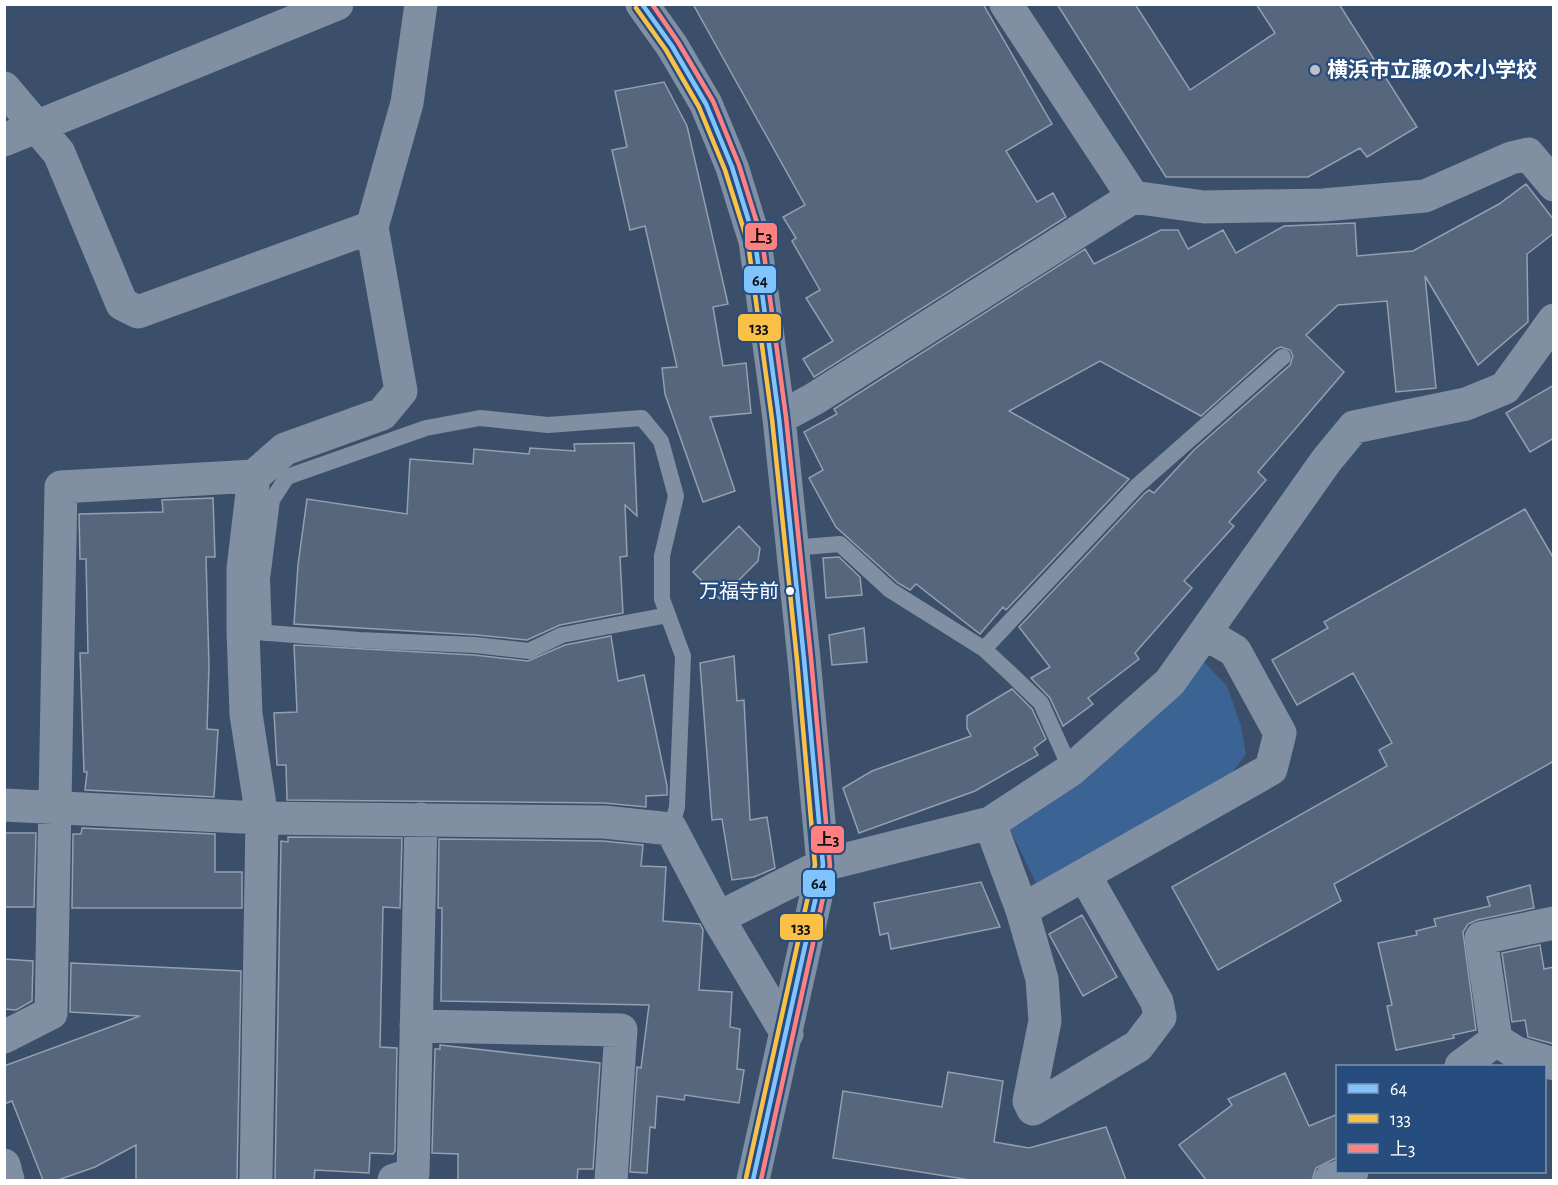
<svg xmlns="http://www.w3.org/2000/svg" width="1558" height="1185" font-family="'Alegreya Sans','Noto Sans JP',sans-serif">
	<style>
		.green { fill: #3b6394 }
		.building { fill: #56667c; stroke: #949faf; stroke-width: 1.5 }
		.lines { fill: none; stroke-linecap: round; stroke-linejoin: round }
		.service { stroke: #808fa1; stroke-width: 16 }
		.minor { stroke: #808fa1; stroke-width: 33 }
		.bus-1-casing { stroke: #274c7e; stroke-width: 9 }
		.bus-2-casing { stroke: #274c7e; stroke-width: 9 }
		.bus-3-casing { stroke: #274c7e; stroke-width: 9 }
		.bus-1 { stroke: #80c4ff; stroke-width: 4.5 }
		.bus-2 { stroke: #fbc046; stroke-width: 4.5 }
		.bus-3 { stroke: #ff8081; stroke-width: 4.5 }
		.poi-dot { fill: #bac1cb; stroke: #274c7e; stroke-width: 2 }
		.bus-dot { fill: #fff; stroke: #274c7e; stroke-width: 2 }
		.labels { text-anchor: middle; stroke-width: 4.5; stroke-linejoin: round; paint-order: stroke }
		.bus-label { font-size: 20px; fill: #fff; stroke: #274c7e; text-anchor: end }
		.poi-label { font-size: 21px; font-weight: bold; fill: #fff; stroke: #274c7e; text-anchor: start }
		.line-badge { stroke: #274c7e; stroke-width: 2 }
		.pale-badge-label { font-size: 16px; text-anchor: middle; font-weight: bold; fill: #111 }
	</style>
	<rect width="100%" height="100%" fill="#3b4f6a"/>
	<path class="green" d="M1204 662 1227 686 1241 726 1246 754 1232 773 1036 883 1003 815Z"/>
	<path class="building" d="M693 4H983L1052 124 1006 151 1037 202 1053 193 1066 217 814 377 803 359 833 341 806 298 820 290 792 241 796 238 783 217 805 205Z
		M1057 4H1135L1190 90 1275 33 1256 4H1339L1417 127 1367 157 1360 148 1308 177H1166Z
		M664 82 687 126 728 304 713 307 723 366 746 363 751 413 710 417 735 491 703 502 665 394 662 368 677 367 645 226 630 230 612 150 627 147 615 91Z
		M1526 184 1554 220V233L1527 254 1528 322 1478 365 1425 276 1436 388 1396 392 1387 301 1338 305 1306 335 1344 372 1258 472 1266 480 1229 522 1234 526 1184 581 1192 588 1135 653 1139 659 1088 698 1093 704 1063 726 1050 698 1031 678 1050 667 1019 627 1144 494 1149 490 1154 493 1194 450 1290 365 1293 356 1290 350 1281 347 1276 349 1201 416 1100 361 1009 411 1129 479 1006 610 1003 607 980 634 916 584 910 590 898 583 836 527 809 478 823 470 804 432 837 414 834 409 1085 249 1094 264 1161 230H1178L1188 249 1223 230 1236 253 1284 226 1355 223 1357 256 1413 251 1499 204Z
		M1554 385V438L1530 452 1506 413Z
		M634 443 637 516 625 505 627 556 620 557 623 613 560 625 527 640 476 635 294 624 298 565 307 499 407 514 410 459 473 464 474 449 529 454 530 448 575 451 574 444Z
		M213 498 215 557H206L209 666 207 729 218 730 214 797 85 790 87 772H84L80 653H88L86 559H80L79 514 163 512 162 500Z
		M1525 509 1554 559V761L1334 884 1341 901 1218 970 1172 887 1387 766 1379 750 1392 743 1353 673 1297 705 1272 660 1328 628 1324 622Z
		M739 526 760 548 758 561 720 599 693 572Z
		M839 557 860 577 862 595 826 598 823 558Z
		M864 628 867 662 832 665 829 635Z
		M611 636 618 681 644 675 667 786V795L646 796V807L604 803 287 800 286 765H277L274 713 297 712 294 645 474 655 528 661 565 645Z
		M734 656 737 701 744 700 750 820 767 817 775 868 754 877 732 880 722 819 712 820 700 663Z
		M1012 689 1032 709 1046 739 1034 748 1038 755 975 791 859 833 843 788 872 771 971 736 967 728V716Z
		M82 828 215 834V872H242V908H72L73 834H81Z
		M4 833H36L34 907H4Z
		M288 837 402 838 400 908 383 907 380 1047 397 1048 395 1151 393 1154 370 1153 369 1173 315 1170 314 1180H275L281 841 288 842Z
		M439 839 603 841 643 845 641 866 666 867 663 921 700 924 703 930 699 990 732 992 730 1027 740 1029 737 1069 744 1070 739 1103 685 1095 684 1100 657 1096 655 1128 650 1127 647 1173 630 1172 637 1067 641 1068 649 1005 441 1001 442 908H438Z
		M981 882 1000 927 891 949 888 933 880 935 874 903Z
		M1530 885 1534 908 1477 920 1468 924 1463 932 1476 1030 1453 1035 1454 1038 1396 1050 1387 1006 1392 1005 1378 943 1417 935 1416 931 1436 926 1434 919 1490 906 1487 897Z
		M1082 915 1117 977 1083 996 1049 934Z
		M1540 945 1544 969 1554 967V1044L1528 1037 1525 1020 1512 1022 1502 953Z
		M4 959 33 961 32 1001 16 1010 4 1009Z
		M71 963 241 971 237 1180H136V1145L95 1167 58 1180H43L12 1101 4 1104V1066L140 1016 70 1012Z
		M440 1045 600 1063 593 1169H578L577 1180H458V1154L432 1153 435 1049H440Z
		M948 1072 1003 1081 994 1142 1029 1148 1106 1127 1126 1180H970L833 1158 843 1091 942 1107Z
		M1285 1073 1309 1126 1338 1114V1157L1316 1168 1312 1180H1206L1179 1145 1232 1105 1228 1099Z"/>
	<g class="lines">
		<path class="service" d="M792 548 840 544 890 590 984 649 1012 675 1041 703 1071 770
			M256 632 359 640 475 645 529 651 562 635 668 615
			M264 633 262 579 272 500 287 477 426 428 480 418 548 425 642 418 661 441 676 496 662 556V599L683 656 677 807 671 829
			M984 649 1137 486 1283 357"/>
		<path class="minor" d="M642 4 672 46 706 104 732 167 755 241 779 418 804 659 823 865 753 1180
			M1006 4 1133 197
			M4 88 59 153 122 304 138 312 372 227 407 103 421 4
			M4 140 337 4
			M779 418 814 399 1133 197 1204 207 1323 205 1425 196 1511 158 1528 154 1554 185
			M254 476 243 569V631L246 714 262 818 256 1180
			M4 805 262 818 604 822 671 829 718 918 787 1034
			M990 823 1022 910 1271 769 1280 733 1235 651 1206 634
			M1022 910 1042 979 1045 1021 1029 1101 1033 1109 1138 1046 1160 1017 1157 1002 1085 876
			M718 918 823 865 990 823 1071 770 1170 682 1326 461 1354 427 1466 404 1505 388 1554 320
			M416 1026 621 1030 611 1180
			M4 1037 51 1013 61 487 254 476 285 449 382 414 401 391 372 227
			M1496 1040 1481 938 1554 923
			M1496 1040 1517 1053 1554 1064
			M1461 1066 1496 1040
			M4 1165 8 1180
			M394 1180 413 1174 421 819
			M1330 1180 1352 1172"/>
		<defs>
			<path id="bus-1" d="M642 4 672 46 706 104 732 167 755 241 779 418 804 659 823 865 753 1180"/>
			<path id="bus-2" d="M636 8 666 50 699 107 725 170 748 243 772 419 797 660 815 865 746 1178"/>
			<path id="bus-3" d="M652 4 678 42 713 101 739 165 762 239 786 417 811 658 830 866 761 1180"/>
		</defs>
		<use href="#bus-1" class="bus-1-casing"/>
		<use href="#bus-2" class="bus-2-casing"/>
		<use href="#bus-3" class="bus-3-casing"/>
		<use href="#bus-1" class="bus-1"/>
		<use href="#bus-2" class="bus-2"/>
		<use href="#bus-3" class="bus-3"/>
	</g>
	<circle class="poi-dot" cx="1315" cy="70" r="6"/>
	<circle class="bus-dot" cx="790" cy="591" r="5"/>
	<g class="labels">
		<g class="bus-label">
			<text x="779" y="598">万福寺前</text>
		</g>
		<g class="poi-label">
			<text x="1327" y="77">横浜市立藤の木小学校</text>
		</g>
	</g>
	<g class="line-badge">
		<rect x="744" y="222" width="34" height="29" rx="6" fill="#ff8081"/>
		<rect x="743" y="265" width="34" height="29" rx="6" fill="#80c4ff"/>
		<rect x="737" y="313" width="45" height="29" rx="6" fill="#fbc046"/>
		<rect x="810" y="825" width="35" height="29" rx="6" fill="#ff8081"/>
		<rect x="802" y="869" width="34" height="29" rx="6" fill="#80c4ff"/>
		<rect x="779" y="913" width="45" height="28" rx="6" fill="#fbc046"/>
	</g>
	<g class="pale-badge-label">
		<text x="761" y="242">上3</text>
		<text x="760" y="286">64</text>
		<text x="759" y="333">133</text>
		<text x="828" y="845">上3</text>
		<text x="819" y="889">64</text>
		<text x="801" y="933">133</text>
	</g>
	<rect width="1558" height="1185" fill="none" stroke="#ffffff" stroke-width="12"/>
	<rect x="1336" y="1065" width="210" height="108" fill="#274c7e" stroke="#7d94b2" stroke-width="1.5"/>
	<rect x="1348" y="1084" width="30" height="9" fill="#80c4ff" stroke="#7d94b2" stroke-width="1.5"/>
	<text x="1390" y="1095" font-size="18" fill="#ffffff">64</text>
	<rect x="1348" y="1114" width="30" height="9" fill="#fbc046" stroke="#7d94b2" stroke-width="1.5"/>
	<text x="1390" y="1125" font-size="18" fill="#ffffff">133</text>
	<rect x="1348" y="1144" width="30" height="9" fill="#ff8081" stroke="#7d94b2" stroke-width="1.5"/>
	<text x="1390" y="1155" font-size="18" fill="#ffffff">上3</text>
</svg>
